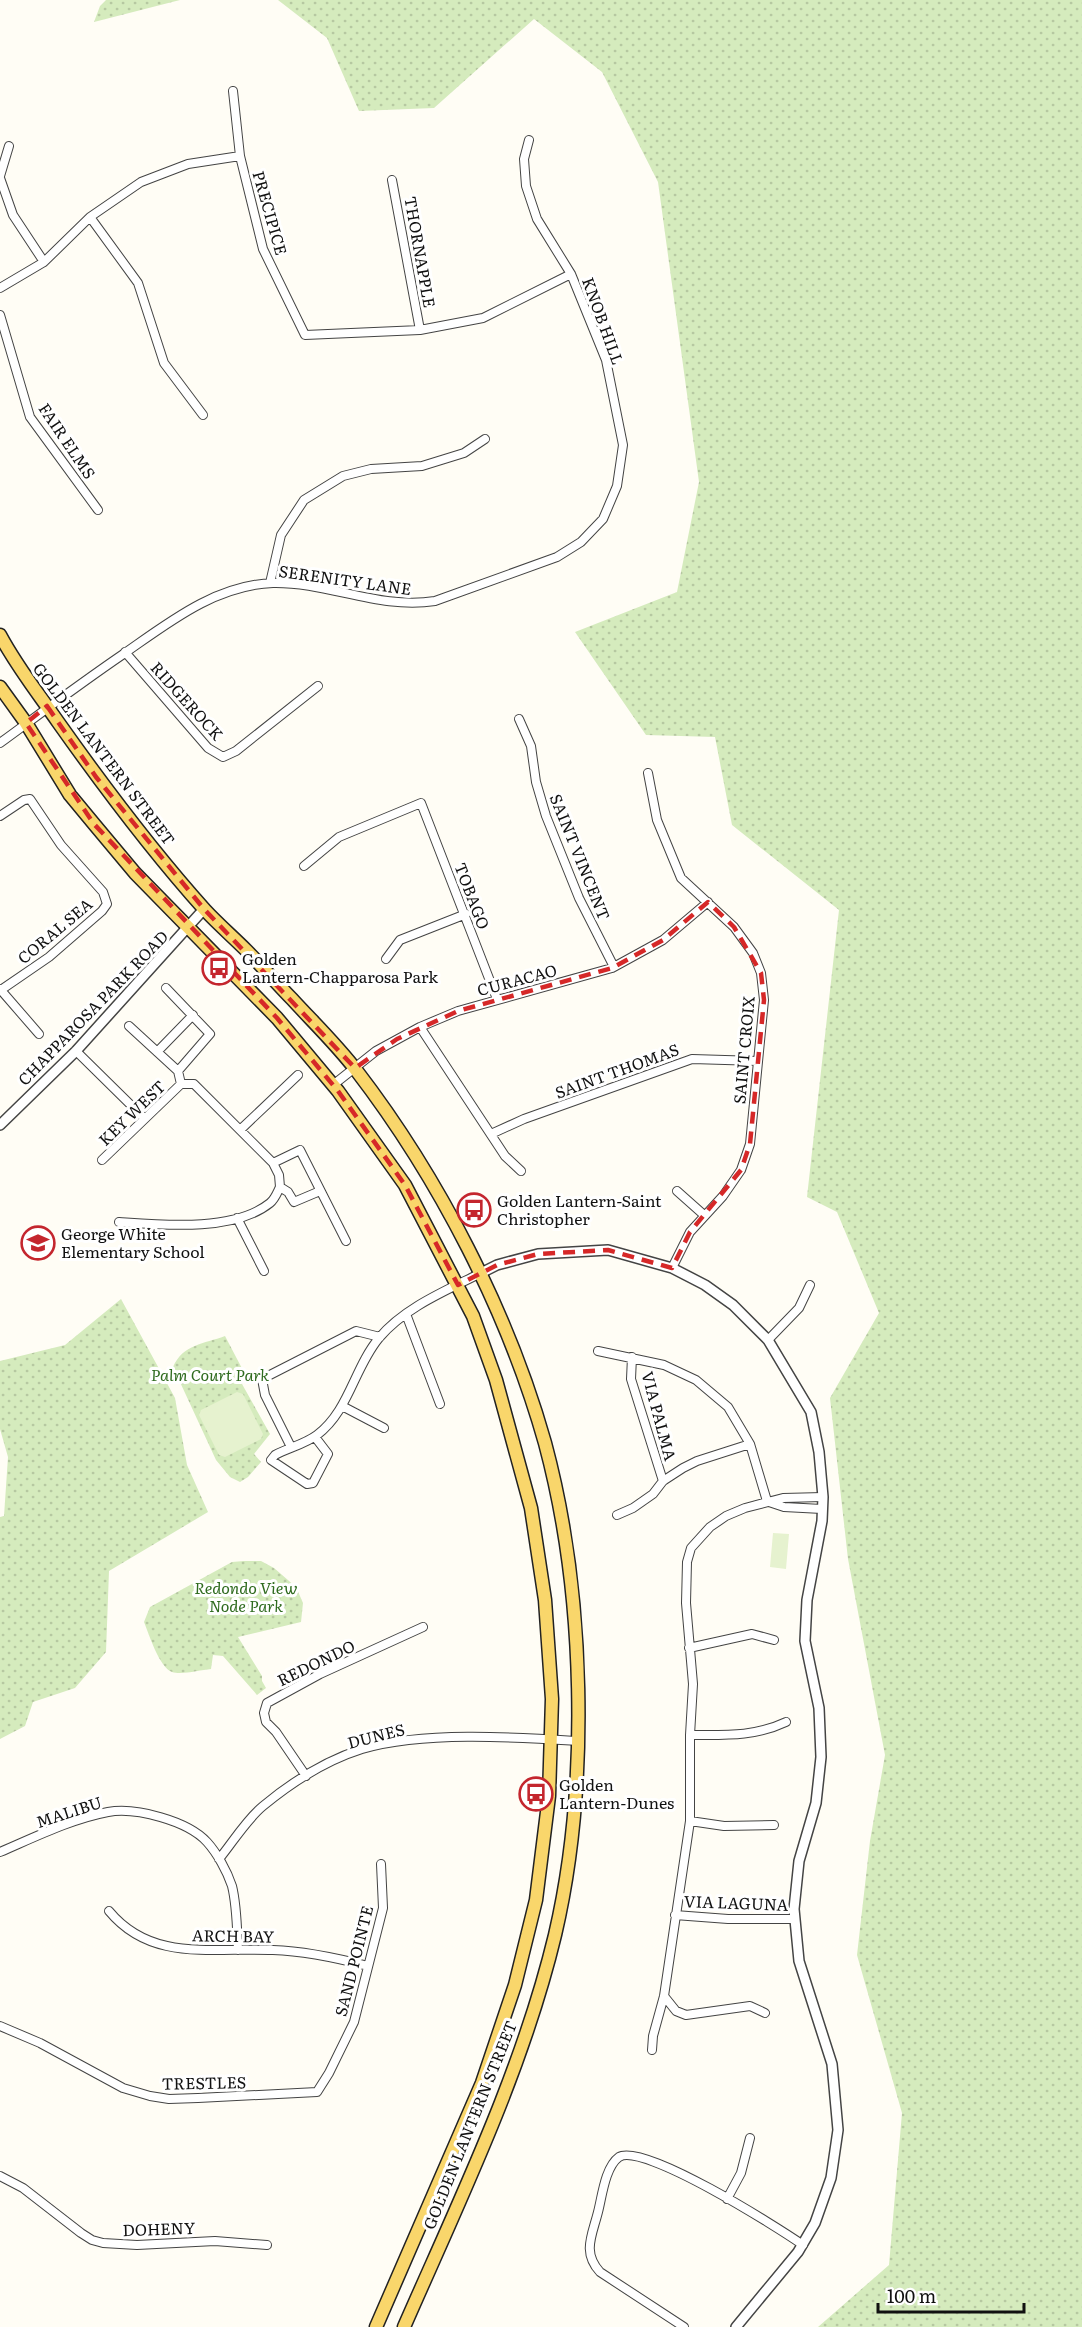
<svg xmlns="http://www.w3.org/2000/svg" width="1082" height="2327" font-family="Literata,serif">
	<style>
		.green { fill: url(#green-dots) }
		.pitch { fill: #e6f2cf }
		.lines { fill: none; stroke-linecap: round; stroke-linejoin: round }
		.minor-casing { stroke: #444; stroke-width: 10 }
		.tertiary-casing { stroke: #444; stroke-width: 12 }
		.primary-casing { stroke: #222; stroke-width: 15 }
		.minor { stroke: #fff; stroke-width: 8 }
		.tertiary { stroke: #fff; stroke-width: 9 }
		.primary { stroke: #f9d66b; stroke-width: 12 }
		.marked { fill: none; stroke: #d62828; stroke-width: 4.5; stroke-dasharray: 12 8; stroke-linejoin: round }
		.labels { text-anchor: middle; stroke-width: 6; stroke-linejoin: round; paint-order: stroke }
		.street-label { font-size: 16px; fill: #111; stroke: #fff }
		.poi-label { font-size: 16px; fill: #111; stroke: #fff; text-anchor: start }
		.park-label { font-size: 16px; font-style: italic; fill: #2f6b1f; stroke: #fff }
	</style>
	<defs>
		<pattern id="green-dots" width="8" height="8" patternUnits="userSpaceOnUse" patternTransform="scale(1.5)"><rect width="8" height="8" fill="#d5ebbd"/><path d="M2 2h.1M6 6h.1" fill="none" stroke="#b6c8a1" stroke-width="1.8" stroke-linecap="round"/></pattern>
	</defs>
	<rect width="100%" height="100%" fill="#fffdf5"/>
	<path class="green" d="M106 0H180L94 22 100 6Z
		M278 0H1082V2327H818L889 2265 902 2113 857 1955 870 1841 885 1755 848 1559 830 1398 879 1313 837 1212 807 1197 839 910 732 825 715 737 646 735 575 632 677 592 699 482 658 182 602 72 534 19 434 108 359 111 327 38Z
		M121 1299 175 1398 187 1465 208 1512 109 1571 106 1652 75 1688 33 1702 25 1726 0 1739V1517L4 1516 8 1457 0 1429V1361L65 1345Z
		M225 1336 247 1378 243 1380 242 1384 270 1434 254 1454 261 1462 248 1477 240 1482 230 1477 216 1460 173 1367C183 1344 204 1344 225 1336Z
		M244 1561H261L274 1568 296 1587 303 1603 301 1622 238 1637 262 1676V1681L266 1688 257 1695 223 1656 213 1655 211 1669C200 1670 182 1675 172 1672 159 1667 149 1634 144 1622L150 1607 232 1562Z"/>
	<path class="pitch" d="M237 1392 243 1394 263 1434 261 1439 225 1457 219 1455 199 1415 201 1410Z
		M773 1533 789 1534 786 1569 770 1567Z"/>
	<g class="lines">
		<defs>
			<path id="minor" d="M233 91 240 156 263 249 305 335 420 330 483 318 571 274
				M0 176 9 146
				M0 178 13 215 44 262
				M392 180 420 330
				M90 217 138 283 164 363 203 415
				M0 288 44 262 90 217 141 182 188 164 240 156
				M0 315 30 417 98 510
				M270 583 281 535 304 500 343 476 371 469 422 466 464 453 485 439
				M125 652 208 748 223 757 236 751 318 686
				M519 719 531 746 536 782 546 816 579 898 614 967
				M0 743C41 713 81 683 122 655 168 623 215 585 273 583 328 582 380 610 435 601L557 557 581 542 603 519 617 486 623 445 606 360 571 274 537 219 526 186 524 159 529 140
				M648 773 657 820 681 878 734 927 753 953 761 973 764 1000 750 1144 741 1170 723 1196 690 1232 672 1268
				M0 816 24 800 30 799 61 845 103 892 107 904 102 911 49 957 1 990
				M304 866 339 837 421 803 497 999
				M386 959 400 940 466 914
				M166 988 210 1034 178 1071
				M0 989 39 1034
				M129 1026 178 1071 181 1084
				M420 1027 505 1156 521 1171
				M76 1051 144 1118
				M157 1052 193 1015
				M181 1084H194L273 1163 279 1175 280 1187
				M333 1085 376 1051 420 1027 458 1011 612 968 663 940 708 902
				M240 1130 298 1075
				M491 1134 524 1119 692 1059 758 1061
				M102 1160 181 1084
				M273 1163 300 1150 346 1241
				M280 1187 288 1192 294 1202 320 1191
				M677 1191 704 1215
				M237 1218 264 1271
				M119 1222C162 1225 234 1232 270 1203 275 1199 277 1193 280 1187
				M406 1314 440 1404
				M768 1340 799 1308 810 1285
				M598 1351 664 1365 696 1380 728 1407 750 1444 767 1501
				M632 1357 631 1379 663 1481
				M342 1406 384 1428
				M315 1437 328 1454 313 1483 307 1484 271 1460 275 1455C288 1448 305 1444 317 1435 349 1411 354 1368 379 1338 404 1308 445 1291 479 1274
				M291 1447 265 1395 262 1379 356 1331 380 1337
				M769 1502 784 1507 822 1509
				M617 1515 633 1508 653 1494 663 1481 683 1468 697 1461 750 1444
				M689 1648 752 1634 774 1640
				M690 1735C725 1735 754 1737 786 1722
				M306 1776 276 1732 266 1722 264 1713 267 1703 320 1674 423 1627
				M690 1821 724 1826 774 1825
				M0 1852C35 1837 71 1819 108 1812 136 1807 188 1821 207 1842 217 1853 227 1871 232 1886 237 1906 237 1930 238 1950
				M219 1859C233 1842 246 1820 263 1806 292 1782 327 1760 362 1749 423 1731 514 1737 577 1741
				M109 1911C152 1963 214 1947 273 1950 305 1951 337 1958 368 1966
				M675 1915 728 1919H795
				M664 1996 676 2011 686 2015 750 2006 765 2013
				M0 2026 40 2043 123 2088 150 2096 169 2099 198 2098 317 2092 329 2073 354 2022 383 1908 381 1864
				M652 2050 653 2036 664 1996 690 1821V1735L693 1684 686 1603 687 1562 691 1548 710 1527 726 1516 745 1508 783 1498 823 1497
				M0 2176 23 2188 81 2233 92 2240 103 2243 137 2245 215 2241 267 2245
				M727 2199 741 2173 750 2138
				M684 2327 600 2272C582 2252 592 2236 598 2212 602 2197 605 2167 619 2157 643 2142 777 2227 803 2245"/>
			<path id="tertiary" d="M0 1125 76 1051 204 909
				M479 1274 497 1265 538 1254 608 1250 672 1268 705 1285 733 1305 768 1340 811 1412 819 1452 823 1497 822 1521 807 1600 805 1641 819 1708 821 1757 816 1803 799 1861 794 1909 799 1961 832 2064 838 2130 831 2178 815 2223 798 2252 736 2327"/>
			<path id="primary" d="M0 635C17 667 38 693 58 722 104 787 152 851 205 910 218 924 233 937 246 950 262 966 276 983 292 999 313 1022 337 1045 356 1070 439 1178 508 1312 545 1443 585 1592 590 1785 555 1935 522 2072 460 2199 404 2327
				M0 687 26 723 70 795 94 824 135 873 277 1018 338 1091 405 1185 473 1316 496 1380 531 1508 545 1600 552 1699 549 1796 536 1900 515 1985 482 2083 376 2327"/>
		</defs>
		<use href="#minor" class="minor-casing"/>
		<use href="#tertiary" class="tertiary-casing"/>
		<use href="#primary" class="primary-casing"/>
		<use href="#minor" class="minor"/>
		<use href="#tertiary" class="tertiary"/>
		<use href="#primary" class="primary"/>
	</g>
	<path class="marked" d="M47 706 96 777 204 909 355 1068 397 1039 458 1011 612 968 663 940 708 902 734 927 761 973 764 1000 750 1144 741 1170 690 1232 672 1268 608 1250 538 1254 497 1265 458 1285 405 1185 338 1091 277 1018 94 824 26 723Z"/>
	<defs>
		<symbol id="bus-ring" viewBox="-11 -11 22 22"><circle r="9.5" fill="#fff" stroke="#c4262e" stroke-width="1.5"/><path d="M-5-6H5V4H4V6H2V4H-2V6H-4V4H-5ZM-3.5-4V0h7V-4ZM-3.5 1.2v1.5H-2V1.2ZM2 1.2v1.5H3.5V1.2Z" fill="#c4262e"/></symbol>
		<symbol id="school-ring" viewBox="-11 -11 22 22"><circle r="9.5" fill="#fff" stroke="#c4262e" stroke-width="1.5"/><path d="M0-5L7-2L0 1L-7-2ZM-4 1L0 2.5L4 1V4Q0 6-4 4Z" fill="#c4262e"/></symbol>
	</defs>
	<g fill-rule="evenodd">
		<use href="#bus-ring" x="200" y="949" width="38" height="38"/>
		<use href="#bus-ring" x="455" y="1191" width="38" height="38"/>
		<use href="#school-ring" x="19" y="1224" width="38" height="38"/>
		<use href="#bus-ring" x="517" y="1775" width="38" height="38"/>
	</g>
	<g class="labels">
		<g class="street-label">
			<text transform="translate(270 213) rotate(74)" y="6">PRECIPICE</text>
			<text transform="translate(420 252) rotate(80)" y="6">THORNAPPLE</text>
			<text transform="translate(603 321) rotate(70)" y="6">KNOB HILL</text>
			<text transform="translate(67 441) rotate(56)" y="6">FAIR ELMS</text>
			<text transform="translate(345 580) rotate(8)" y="6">SERENITY LANE</text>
			<text transform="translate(187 701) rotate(48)" y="6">RIDGEROCK</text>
			<text transform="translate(104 754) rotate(53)" y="6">GOLDEN LANTERN STREET</text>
			<text transform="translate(580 857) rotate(68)" y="6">SAINT VINCENT</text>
			<text transform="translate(472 896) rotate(69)" y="6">TOBAGO</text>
			<text transform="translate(55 931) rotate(-40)" y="6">CORAL SEA</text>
			<text transform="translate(517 980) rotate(-15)" y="6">CURACAO</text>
			<text transform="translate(93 1008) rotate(-46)" y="6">CHAPPAROSA PARK ROAD</text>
			<text transform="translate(744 1050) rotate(-85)" y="6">SAINT CROIX</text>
			<text transform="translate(617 1071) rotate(-20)" y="6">SAINT THOMAS</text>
			<text transform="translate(132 1113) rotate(-44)" y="6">KEY WEST</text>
			<text transform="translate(659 1416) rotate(75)" y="6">VIA PALMA</text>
			<text transform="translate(316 1663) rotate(-26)" y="6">REDONDO</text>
			<text transform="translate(376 1736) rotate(-14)" y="6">DUNES</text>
			<text transform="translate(69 1812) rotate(-18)" y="6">MALIBU</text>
			<text transform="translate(736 1903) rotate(2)" y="6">VIA LAGUNA</text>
			<text transform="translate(233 1936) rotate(1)" y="6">ARCH BAY</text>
			<text transform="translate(354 1961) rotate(-76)" y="6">SAND POINTE</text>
			<text transform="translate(204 2083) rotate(-1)" y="6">TRESTLES</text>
			<text transform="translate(470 2125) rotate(-68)" y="6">GOLDEN LANTERN STREET</text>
			<text transform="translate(159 2229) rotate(-2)" y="6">DOHENY</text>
		</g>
		<g class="poi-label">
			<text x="242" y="965">Golden<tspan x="242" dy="18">Lantern-Chapparosa Park</tspan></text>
			<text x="497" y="1207">Golden Lantern-Saint<tspan x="497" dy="18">Christopher</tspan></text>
			<text x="61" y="1240">George White<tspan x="61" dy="18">Elementary School</tspan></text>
			<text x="559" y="1791">Golden<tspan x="559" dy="18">Lantern-Dunes</tspan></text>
		</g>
		<g class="park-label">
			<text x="210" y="1381">Palm Court Park</text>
			<text x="246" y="1594">Redondo View<tspan x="246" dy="18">Node Park</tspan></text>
		</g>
	</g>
	<path d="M878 2303v9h146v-9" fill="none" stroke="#111111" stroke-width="3"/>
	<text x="887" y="2303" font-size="18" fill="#111111" stroke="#ffffff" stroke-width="4.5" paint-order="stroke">100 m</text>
</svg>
